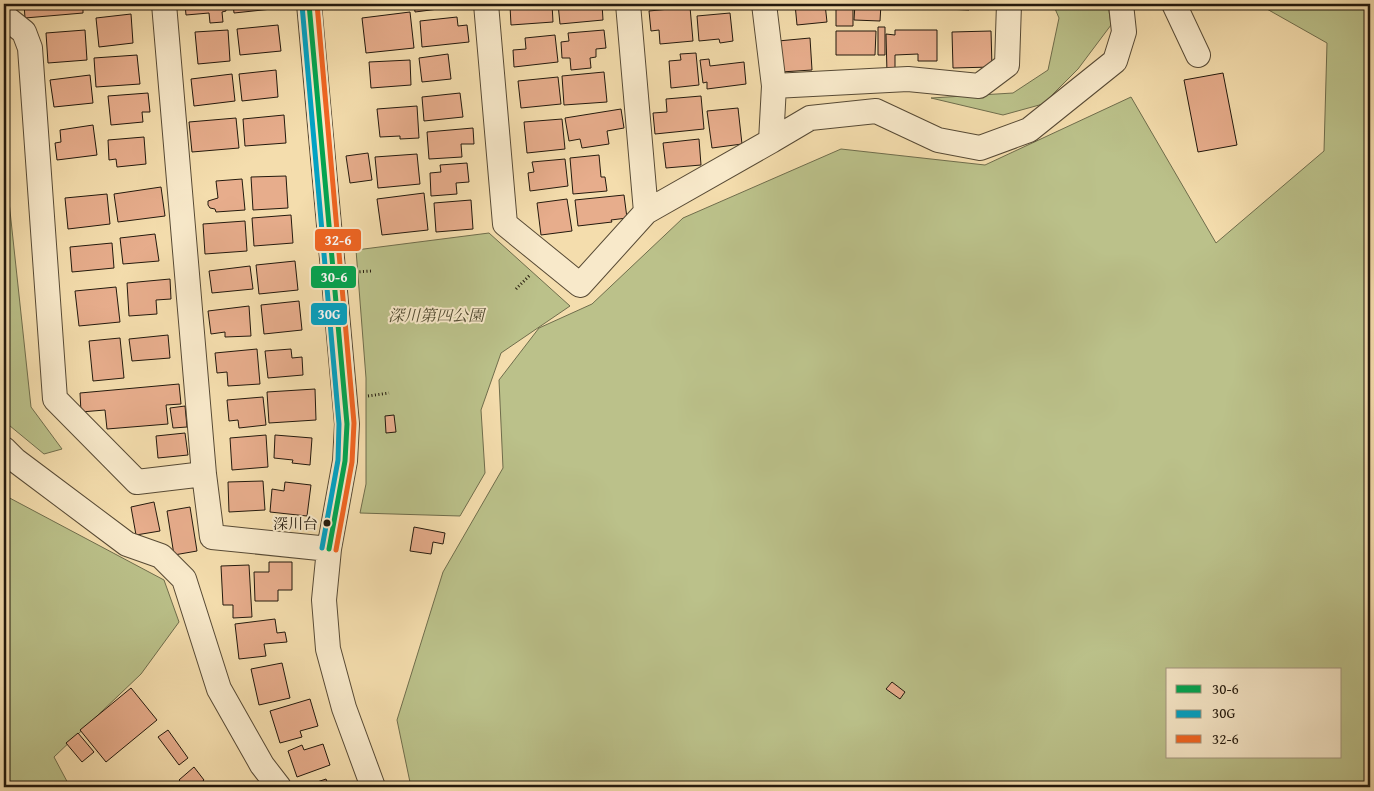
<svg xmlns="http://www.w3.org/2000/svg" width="1374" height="791" font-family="'Gentium Book Plus','Noto Serif JP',serif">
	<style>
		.green { fill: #bbc18a; stroke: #6f6d4c; fill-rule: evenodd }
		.building { fill: #e7ad8c; stroke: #23190d }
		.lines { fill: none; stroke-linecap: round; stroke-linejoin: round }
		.minor-casing { stroke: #574a35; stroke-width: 26 }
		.path { stroke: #23190d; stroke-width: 3; stroke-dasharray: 1 2.5; stroke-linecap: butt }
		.minor { stroke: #f8e9ca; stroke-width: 24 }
		.bus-1-casing { stroke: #f8e9ca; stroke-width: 9 }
		.bus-2-casing { stroke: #f8e9ca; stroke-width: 9 }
		.bus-3-casing { stroke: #f8e9ca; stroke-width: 9 }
		.bus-1 { stroke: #00a651; stroke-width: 5 }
		.bus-2 { stroke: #02a2c4; stroke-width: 5 }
		.bus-3 { stroke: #f26522; stroke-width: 5 }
		.bus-dot { fill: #23190d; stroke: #f8e9ca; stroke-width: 2 }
		.labels { text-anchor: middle; stroke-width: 4; stroke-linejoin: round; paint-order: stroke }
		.bus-label { font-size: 15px; fill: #23190d; stroke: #f8e9ca; text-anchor: end }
		.park-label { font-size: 16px; font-style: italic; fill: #514b32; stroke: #f8e9ca }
		.line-badge { stroke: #f8e9ca; stroke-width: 2 }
		.badge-label { font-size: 14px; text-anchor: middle; font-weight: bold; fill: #fff }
	</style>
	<rect width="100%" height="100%" fill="#f4ddad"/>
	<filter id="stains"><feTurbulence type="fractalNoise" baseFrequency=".004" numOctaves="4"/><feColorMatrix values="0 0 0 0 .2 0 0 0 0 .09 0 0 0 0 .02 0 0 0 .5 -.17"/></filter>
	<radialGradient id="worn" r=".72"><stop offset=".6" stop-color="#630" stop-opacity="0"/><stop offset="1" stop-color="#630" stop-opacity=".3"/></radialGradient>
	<path class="green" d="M1053 4H1108L1111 25 1078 69 1043 104 1003 115 931 98 1013 93 1048 70 1059 18Z
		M1258 4H1370V787H411L397 720 443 572 503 468 499 380 539 328 592 304 683 218 841 149 985 165 1131 97 1216 243 1324 151 1327 43ZM1168 670H1340V757H1168Z
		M4 155 31 407 62 449 44 454 4 421Z
		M489 233 570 306 501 353 481 410 485 473 460 516 360 513 366 484V378L356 250Z
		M4 495 164 580 179 622 141 674 54 757 70 787H4Z"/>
	<path class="building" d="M24 4H86L87 9H83V13L25 18Z
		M95 4H130L96 8Z
		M185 4H225L226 11 222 12 223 22 210 23 209 13 186 15Z
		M233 4H271L272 9 234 13Z
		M361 4H405V5L361 9Z
		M414 4H454V7L415 12Z
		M517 4H552L553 22 511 25 510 6 517 5Z
		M558 4H602L603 20 560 24Z
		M795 4H825L827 22 797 25Z
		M836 4H853V26H836Z
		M855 4H881L880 21 854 20Z
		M889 4H928V6L889 5Z
		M945 4H969V10L945 9Z
		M690 7 693 41 660 44 659 30 651 31 649 11Z
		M410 12 414 48 366 53 362 18Z
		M730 13 733 41 720 43 719 39 699 41 697 16Z
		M131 14 133 43 99 47 96 18Z
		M457 17 458 26 467 25 469 42 422 47 420 21Z
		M278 25 281 51 240 55 237 29Z
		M878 27H885V55H878Z
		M85 30 87 60 48 63 46 33Z
		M228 30 230 61 198 64 195 32Z
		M604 30 606 48 596 49V57L590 58 591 68 571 70 570 58H562L561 42 569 41 568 33Z
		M895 30H937V61H918V54L895 55V72L887 73 886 34 895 35Z
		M836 31H876L875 55H836Z
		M991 31 992 67 953 68 952 32Z
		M555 35 558 62 514 67 513 50 526 49 525 38Z
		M810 38 812 70 781 72 778 41Z
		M696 53 699 85 671 88 669 61 681 60 680 54Z
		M448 54 451 79 422 82 419 58Z
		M137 55 140 84 96 87 94 58Z
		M709 59 710 66 744 62 746 84 707 89V82L703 83 700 60Z
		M410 60 411 85 371 88 369 62Z
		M276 70 278 97 242 101 239 74Z
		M604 72 607 102 564 105 562 76Z
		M1223 73 1237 145 1198 152 1184 80Z
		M232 74 235 101 194 106 191 79Z
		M90 75 93 103 54 107 50 80Z
		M558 77 561 104 521 108 518 81Z
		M148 93 150 112H142L143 122 111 125 108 96Z
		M460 93 463 117 424 121 422 97Z
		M701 96 704 129 655 134 653 113 667 112 666 99Z
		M417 106 419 138 400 139V136L380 137 377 109Z
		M738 108 742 144 712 148 707 111Z
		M621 109 624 128 607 131 609 144 582 148 580 139 569 141 565 118Z
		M284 115 286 143 245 146 243 119Z
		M236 118 239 148 192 152 189 122Z
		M562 119 565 149 527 153 524 122Z
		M93 125 97 155 57 160 55 143 61 142 60 130Z
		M473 128 474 144H461L462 157 429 159 427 132Z
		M144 137 146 164 117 167 116 159 109 160 108 140Z
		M699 139 701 165 666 168 663 143Z
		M368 153 372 180 350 183 346 156Z
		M417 154 420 184 378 188 375 157Z
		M599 155 601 177H605L607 191 573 194 570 158Z
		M565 159 568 186 530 191 528 173 534 172 532 162Z
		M467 163 469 182 456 183 457 194 431 196 430 173 441 172 440 165Z
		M286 176 288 208 253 210 251 177Z
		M242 179 245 210 216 212 215 209 210 208 208 205V201L218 198 216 181Z
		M161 187 165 216 118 222 114 194Z
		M424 193 428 230 382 235 377 199Z
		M107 194 110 224 68 229 65 198Z
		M624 195 627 218 611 220 612 222 578 226 575 200Z
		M567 199 572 231 541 235 537 203Z
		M471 200 473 229 436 232 434 203Z
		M291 215 293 243 254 246 252 218Z
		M245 221 247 251 205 254 203 224Z
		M155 234 159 261 123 264 120 238Z
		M112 243 114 268 72 272 70 247Z
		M295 261 298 290 259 294 256 265Z
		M250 266 253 289 212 293 209 271Z
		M170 279 171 299 156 300 157 314 129 316 127 283Z
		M116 287 120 322 79 326 75 291Z
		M299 301 302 330 264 334 261 305Z
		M249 306 251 336 225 337V332L211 334 208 311Z
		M168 335 170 358 132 361 129 339Z
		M120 338 124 378 93 381 89 341Z
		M257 349 260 384 228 386 227 372 217 373 215 353Z
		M291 349 292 358 302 357 303 375 268 378 265 351Z
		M179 384 181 404 166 405 168 424 107 429 105 410 81 412 80 393Z
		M315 389 316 420 269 423 267 392Z
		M263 397 266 425 239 428 238 420 229 421 227 400Z
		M185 406 187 427 173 428 170 408Z
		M394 415 396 432 386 433 385 416Z
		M185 433 188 455 158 458 156 436Z
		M266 435 268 467 232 470 230 438Z
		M275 435 312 438 310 465 292 463 293 460 274 458Z
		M263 481 265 510 229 512 228 482Z
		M285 482 311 485 307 516 270 512 272 489 284 491Z
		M154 502 160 531 136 535 131 507Z
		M190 507 197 551 174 555 167 511Z
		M414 527 445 533 443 544 433 542 431 554 410 551Z
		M269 562H292V590H278V601H255L254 572H269Z
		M249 565 252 617 233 618V605H223L221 566Z
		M275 619 277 633 285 632 287 642 264 644 266 656 239 659 235 624Z
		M282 663 290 698 259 705 251 669Z
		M892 682 905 692 900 699 886 689Z
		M131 688 157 720 106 762 80 730Z
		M310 699 318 726 300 731 302 737 280 743 270 711Z
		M168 730 188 758 179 765 158 737Z
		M78 733 94 752 82 762 66 743Z
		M323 744 330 765 297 777 288 751 302 745 304 750Z
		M194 767 204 780 196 787H185L179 780Z
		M326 779 328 784 334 782 336 787H305V786Z"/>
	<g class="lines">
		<defs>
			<path id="minor" d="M164 4 204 474 212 537 329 549
				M309 4 347 424 345 461 329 549 324 600 328 649 344 708 373 787
				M486 4 505 224 580 285 646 212 771 141 774 86 764 4
				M628 4 646 212
				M1174 4 1198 55
				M4 16 24 32 30 48 55 399 137 482 204 474
				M774 86 908 79 979 86 1007 65 1009 4
				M771 141 810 118 876 111 938 140 980 148 1029 130 1115 61 1124 32 1121 4
				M4 449 15 460 127 544 161 556 184 579 219 689 262 765 279 787"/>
		</defs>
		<use href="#minor" class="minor-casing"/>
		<path class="path" d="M356 272 372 271
			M516 289 530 275
			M368 396 389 393"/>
		<use href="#minor" class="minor"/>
		<defs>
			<path id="bus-1" d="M309 4 347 424 345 461 329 549"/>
			<path id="bus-2" d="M302 5 339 424 338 460 322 548"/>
			<path id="bus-3" d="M317 4 354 423 352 462 336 550"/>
		</defs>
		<use href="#bus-1" class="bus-1-casing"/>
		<use href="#bus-2" class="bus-2-casing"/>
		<use href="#bus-3" class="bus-3-casing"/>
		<use href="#bus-1" class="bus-1"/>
		<use href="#bus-2" class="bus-2"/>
		<use href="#bus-3" class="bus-3"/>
	</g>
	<circle class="bus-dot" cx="327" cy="523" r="4.5"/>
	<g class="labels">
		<g class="bus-label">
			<text x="318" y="529">深川台</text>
		</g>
		<g class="park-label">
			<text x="436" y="321">深川第四公園</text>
		</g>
	</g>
	<g class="line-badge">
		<rect x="314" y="228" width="48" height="24" rx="5" fill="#f26522"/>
		<rect x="310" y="265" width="47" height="24" rx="5" fill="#00a651"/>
		<rect x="310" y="302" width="38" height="24" rx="5" fill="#02a2c4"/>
	</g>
	<g class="badge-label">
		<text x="338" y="245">32-6</text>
		<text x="334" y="282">30-6</text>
		<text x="329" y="319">30G</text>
	</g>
	<rect width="1374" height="791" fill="none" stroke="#f4ddad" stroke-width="20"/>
	<rect x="5" y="5" width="1364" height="781" fill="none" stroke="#23190d" stroke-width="2.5"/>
	<rect x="10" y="10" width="1354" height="771" fill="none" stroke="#23190d"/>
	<rect x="1166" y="668" width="175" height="90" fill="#f8e9ca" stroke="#a3967e"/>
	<rect x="1176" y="685" width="25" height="8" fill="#00a651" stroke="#a3967e"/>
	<text x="1212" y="694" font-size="15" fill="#23190d">30-6</text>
	<rect x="1176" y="710" width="25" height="8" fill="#02a2c4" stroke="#a3967e"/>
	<text x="1212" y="718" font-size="15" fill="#23190d">30G</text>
	<rect x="1176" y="735" width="25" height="8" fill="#f26522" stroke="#a3967e"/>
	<text x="1212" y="744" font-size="15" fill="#23190d">32-6</text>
	<rect width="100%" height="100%" filter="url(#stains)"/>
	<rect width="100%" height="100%" fill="url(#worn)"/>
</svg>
